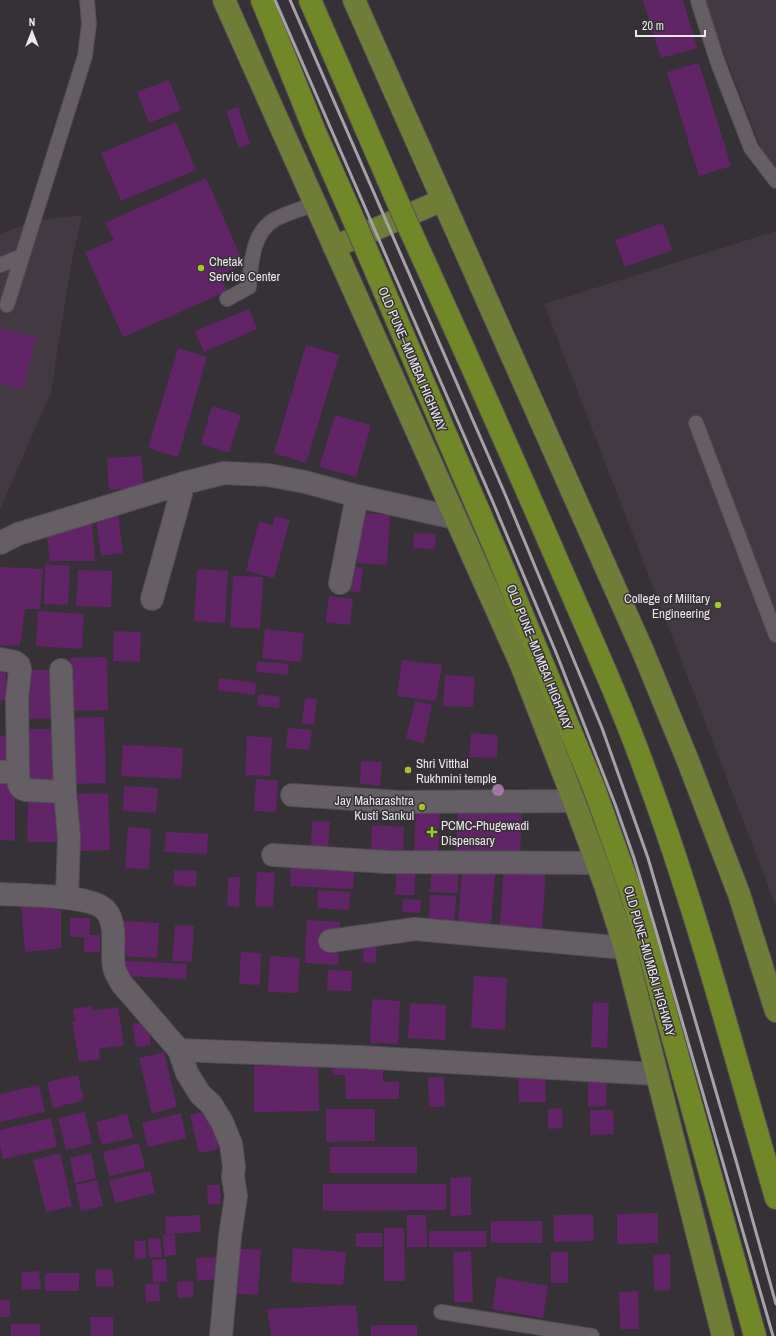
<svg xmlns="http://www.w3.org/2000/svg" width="776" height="1336" font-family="'Archivo Narrow',sans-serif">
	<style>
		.built { fill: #423943 }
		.building { fill: #612567 }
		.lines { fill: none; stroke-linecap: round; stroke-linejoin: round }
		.service-casing { stroke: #534f54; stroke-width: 16 }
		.minor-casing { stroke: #534f54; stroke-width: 24 }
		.primary-casing { stroke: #534f54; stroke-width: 24 }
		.trunk-casing { stroke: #534f54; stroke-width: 24 }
		.service { stroke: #655f65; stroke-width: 14 }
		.minor { stroke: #655f65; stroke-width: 22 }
		.primary { stroke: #6f7d37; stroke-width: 22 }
		.trunk { stroke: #728728; stroke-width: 22 }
		.rail { stroke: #a6a2a7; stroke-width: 3 }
		.trunk-bridge-casing { stroke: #534f54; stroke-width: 24; stroke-linecap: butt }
		.trunk-bridge { stroke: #728728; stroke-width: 22 }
		.tree { fill: #a078a3 }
		.poi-dot { fill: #a4c825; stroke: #363136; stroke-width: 1.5 }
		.labels { text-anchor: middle; stroke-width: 3; stroke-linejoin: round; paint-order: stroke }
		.poi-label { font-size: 13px; fill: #ece9ed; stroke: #363136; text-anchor: start }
		.street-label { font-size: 13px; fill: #ece9ed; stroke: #363136 }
	</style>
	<rect width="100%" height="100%" fill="#363136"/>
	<path class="built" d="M703 0H776V186Z
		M82 215 72 260 51 392 0 510V234L37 220Z
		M776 231V906L544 304Z"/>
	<path class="building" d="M643 0H683L697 48 661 58Z
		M699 63 731 166 699 176 667 72Z
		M169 80 181 110 149 123 137 92Z
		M238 107 250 144 239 148 226 111Z
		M176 122 196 170 121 201 101 153Z
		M206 178 244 264 220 275 228 291 123 337 85 252 114 240 105 223Z
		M663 223 672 250 625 267 615 240Z
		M249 309 257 329 204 352 195 331Z
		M0 329 36 337 24 389 0 384Z
		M306 345 339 355 306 463 274 453Z
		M178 348 207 357 178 457 148 448Z
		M212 406 241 415 229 453 201 444Z
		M335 415 371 425 356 477 319 467Z
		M141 456 144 488 109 490 107 458Z
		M360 513 390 515 387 565 357 563Z
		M118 514 123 553 101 556 96 517Z
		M275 516 290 520 274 578 246 571 259 522 273 525Z
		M92 524 95 561H50L46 530Z
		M414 533 436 534 435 549 413 548Z
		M45 564 70 566 68 605 44 604Z
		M352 566 363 568 360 592 348 591Z
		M0 567 43 569 40 609H25L20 645 0 646Z
		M197 569 228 571 225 623 194 621Z
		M78 570 112 571 111 607 76 606Z
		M233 576 263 577 260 629 230 627Z
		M329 596 353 599 350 625 326 622Z
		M38 611 84 614 82 649 36 646Z
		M265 629 304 633 301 662 262 658Z
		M114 631 141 632 140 662 113 661Z
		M107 657 108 710 72 711 70 658Z
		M402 660 442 665 436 701 397 696Z
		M257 661 289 664 287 675 256 672Z
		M0 663H5L7 700 0 701Z
		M23 670H56L57 718 25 719Z
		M445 675 475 677 473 707 443 706Z
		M219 678 256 683 255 695 218 690Z
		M259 694 280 697 279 708 257 706Z
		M305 698 317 699 314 725 302 724Z
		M415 701 432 705 424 743 406 739Z
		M104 717 106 783 71 784 70 718Z
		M288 728 312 730 309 750 286 748Z
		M26 729H55V787H25Z
		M471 733 498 735 497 758 469 757Z
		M0 736H14V769L0 768Z
		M247 736 272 738 270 776 245 775Z
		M123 745 183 748 181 779 121 776Z
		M361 761 382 762 380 786 360 784Z
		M0 774H15V841L0 840Z
		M256 779 278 780 276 812 254 811Z
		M124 786 158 788 156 813 123 811Z
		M108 793 110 850 80 851 78 794Z
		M28 795H61L60 842H27Z
		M416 810 440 811 438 854 414 853Z
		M458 811 522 814 520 855 455 851Z
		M312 821 330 822 328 848 311 847Z
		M372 825 404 827 403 852 371 850Z
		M128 827 151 829 149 869 125 868Z
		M166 832 208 834 207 854 164 852Z
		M291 859 355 862 353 889 290 886Z
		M397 864 416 865 414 895H395Z
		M504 865 546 869 541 940 499 936Z
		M431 868 458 869V893L430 892Z
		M174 870 197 871 196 887 174 885Z
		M462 870 495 872 491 926 458 924Z
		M257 872 275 873 273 907 255 906Z
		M228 877H240L239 907 227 906Z
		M318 890 350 892 349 910 317 908Z
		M430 895 456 896 454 931 428 930Z
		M403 899 421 900 420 913 402 912Z
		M21 903 61 910V948L25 952Z
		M70 918H90V935H100V952H84V937H70Z
		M307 920 340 922 338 965 305 963Z
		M121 921 159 923 157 958 119 956Z
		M175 925 194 926 192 962 172 961Z
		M364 933H377L376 963 363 962Z
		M241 952 261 953 260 985 239 984Z
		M270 956 300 958 298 993 268 992Z
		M124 961 187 964 186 979 123 976Z
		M328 970 352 971 351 991 327 990Z
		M474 976 507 978 505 1030 471 1028Z
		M372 999 400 1001 398 1044 370 1043Z
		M593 1002 609 1003 607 1048 591 1047Z
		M410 1003 446 1005 445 1040 408 1038Z
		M92 1006 93 1011 118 1007 124 1045 99 1049 100 1059 79 1062 72 1022H75L73 1009Z
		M147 1021 151 1045 136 1047 132 1024Z
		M164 1052 177 1107 152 1113 139 1058Z
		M318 1065 319 1111 254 1112V1066Z
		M332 1067H383V1082H399V1099H346L345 1075H333Z
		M545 1067 546 1102H519L518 1068Z
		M588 1073H606V1106L588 1107Z
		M78 1075 84 1100 53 1108 47 1082Z
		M428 1077H444L445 1107H429Z
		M39 1085 45 1112 0 1122V1094Z
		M562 1108 563 1128 548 1129V1109Z
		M326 1109H375V1141L326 1142Z
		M209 1110 219 1149 199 1153 190 1115Z
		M590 1110H613L614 1134 590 1135Z
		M85 1112 92 1144 66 1150 58 1118Z
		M181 1113 186 1138 148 1147 142 1123Z
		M127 1114 133 1138 102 1145 96 1122Z
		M51 1118 57 1147 3 1159 0 1145V1130Z
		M139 1143 145 1168 109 1176 103 1152Z
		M330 1147H417V1173H330Z
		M60 1153 72 1206 46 1212 33 1160Z
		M91 1153 96 1178 75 1183 70 1158Z
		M150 1171 155 1193 115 1203 109 1180Z
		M471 1177V1215L451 1216 450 1178Z
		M97 1180 103 1206 81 1211 75 1185Z
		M323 1184H446V1210L323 1211Z
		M207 1185H220L221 1204H208Z
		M658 1213V1243L617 1244V1214Z
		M593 1214 594 1241 554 1242V1215Z
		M200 1215 201 1232 166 1234 165 1217Z
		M407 1215H426L427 1247H407Z
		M491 1221H542V1243H491Z
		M384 1228H404L405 1281H384Z
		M429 1231H486V1247H429Z
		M356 1233H382V1247H356Z
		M175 1234 176 1255 164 1256 163 1235Z
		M160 1238 162 1257 149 1258 148 1239Z
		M134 1241H145L146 1258 135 1259Z
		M231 1248 261 1250 258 1295 228 1293Z
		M293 1248 346 1252 343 1285 291 1282Z
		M471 1251 473 1302H454L453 1252Z
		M551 1252H568V1283H551Z
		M670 1254V1290L654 1291 653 1255Z
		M217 1257 218 1279 197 1281 196 1258Z
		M166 1259 167 1282H153L152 1260Z
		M112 1269 114 1286 96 1287 95 1270Z
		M39 1271 41 1289 22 1290 21 1272Z
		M45 1273H79V1291H45Z
		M497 1277 548 1286 543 1318 492 1309Z
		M193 1281 194 1297 178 1298 177 1282Z
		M159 1283 160 1301 146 1302 145 1284Z
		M638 1291 639 1329H620L619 1292Z
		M0 1300H10V1317H0Z
		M356 1305 359 1336H271L267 1309Z
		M90 1317H113V1336H91Z
		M11 1324H40V1336H11Z
		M371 1325H417V1336H371Z"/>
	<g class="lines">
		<defs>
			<path id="service" d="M698 1 718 63 751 148 776 181
				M0 265 22 256
				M227 299 249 287C251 264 252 233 274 220 284 214 304 208 315 204
				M7 305 85 56 89 24 87 0
				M696 423 776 635
				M441 1312 592 1336"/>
			<path id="minor" d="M0 543 18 534 184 483 224 473 268 475 305 482 357 496 455 518
				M340 583 357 496
				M152 599 184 483
				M0 659 15 662 19 665 20 670 17 698 18 772
				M61 670 65 792 69 837 67 898
				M0 772H18L19 784 21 788 26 790 65 792
				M292 795 400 802 574 801
				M273 855 387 862 596 863
				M0 894C23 895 87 895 103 908 110 913 112 922 113 930 114 942 112 955 114 967 115 973 119 979 122 984L179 1050 187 1073 200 1094 211 1104 222 1122 231 1144 234 1166 233 1177 236 1196 230 1236 221 1336
				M330 941 415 929 625 948
				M179 1050 360 1057 657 1074"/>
			<path id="primary" d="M224 0 520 662 574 801 605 885 625 948 723 1336
				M354 0 642 649 688 761 739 894 776 1011
				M334 247 443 200"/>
			<path id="trunk" d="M262 0 315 132 355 223
				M310 0 399 205
				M411 232C462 344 512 456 561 569 591 638 622 706 647 776 698 914 735 1057 776 1198
				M367 251 496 551 594 788 630 889 650 955 755 1336"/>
		</defs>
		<use href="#service" class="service-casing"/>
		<use href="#minor" class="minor-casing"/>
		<use href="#primary" class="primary-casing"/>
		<use href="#trunk" class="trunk-casing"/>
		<use href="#service" class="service"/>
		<use href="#minor" class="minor"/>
		<use href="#primary" class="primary"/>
		<use href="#trunk" class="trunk"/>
		<path class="rail" d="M275 0 492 500 557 655 615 804 634 858 656 931 773 1336
			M290 0 505 494 602 728 648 858 737 1164 776 1304"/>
		<defs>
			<path id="trunk-bridge" d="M399 205 411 232
				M355 223 367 251"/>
		</defs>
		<use href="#trunk-bridge" class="trunk-bridge-casing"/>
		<use href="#trunk-bridge" class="trunk-bridge"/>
	</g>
	<circle class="tree" cx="498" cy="790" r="6"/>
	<g class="poi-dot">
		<circle cx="201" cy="268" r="4"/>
		<circle cx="718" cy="605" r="4"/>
		<circle cx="408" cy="770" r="4"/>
		<circle cx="422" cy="807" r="4"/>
		<path d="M430 826h4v4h4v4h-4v4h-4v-4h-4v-4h4z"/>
	</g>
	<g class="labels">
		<g class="poi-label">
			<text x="209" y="266">Chetak<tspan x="209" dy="15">Service Center</tspan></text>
			<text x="710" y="603" text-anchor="end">College of Military<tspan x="710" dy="15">Engineering</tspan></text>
			<text x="416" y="768">Shri Vitthal<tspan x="416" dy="15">Rukhmini temple</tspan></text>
			<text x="414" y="805" text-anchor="end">Jay Maharashtra<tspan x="414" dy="15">Kusti Sankul</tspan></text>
			<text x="441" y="830">PCMC-Phugewadi<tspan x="441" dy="15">Dispensary</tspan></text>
		</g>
		<g class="street-label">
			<text transform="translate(413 359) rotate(67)" y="5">OLD PUNE–MUMBAI HIGHWAY</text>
			<text transform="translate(540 657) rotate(68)" y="5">OLD PUNE–MUMBAI HIGHWAY</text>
			<text transform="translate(650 961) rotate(74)" y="5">OLD PUNE–MUMBAI HIGHWAY</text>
		</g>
	</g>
	<g transform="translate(32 32)" stroke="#363136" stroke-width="3" paint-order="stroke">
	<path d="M0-3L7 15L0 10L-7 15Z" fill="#ece9ed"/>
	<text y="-6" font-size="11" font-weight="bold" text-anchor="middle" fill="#ece9ed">N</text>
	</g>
	<path d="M636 30v6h69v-6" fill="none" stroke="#ece9ed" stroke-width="2"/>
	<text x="642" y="30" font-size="12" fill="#ece9ed" stroke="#363136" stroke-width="3" paint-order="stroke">20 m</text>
</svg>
